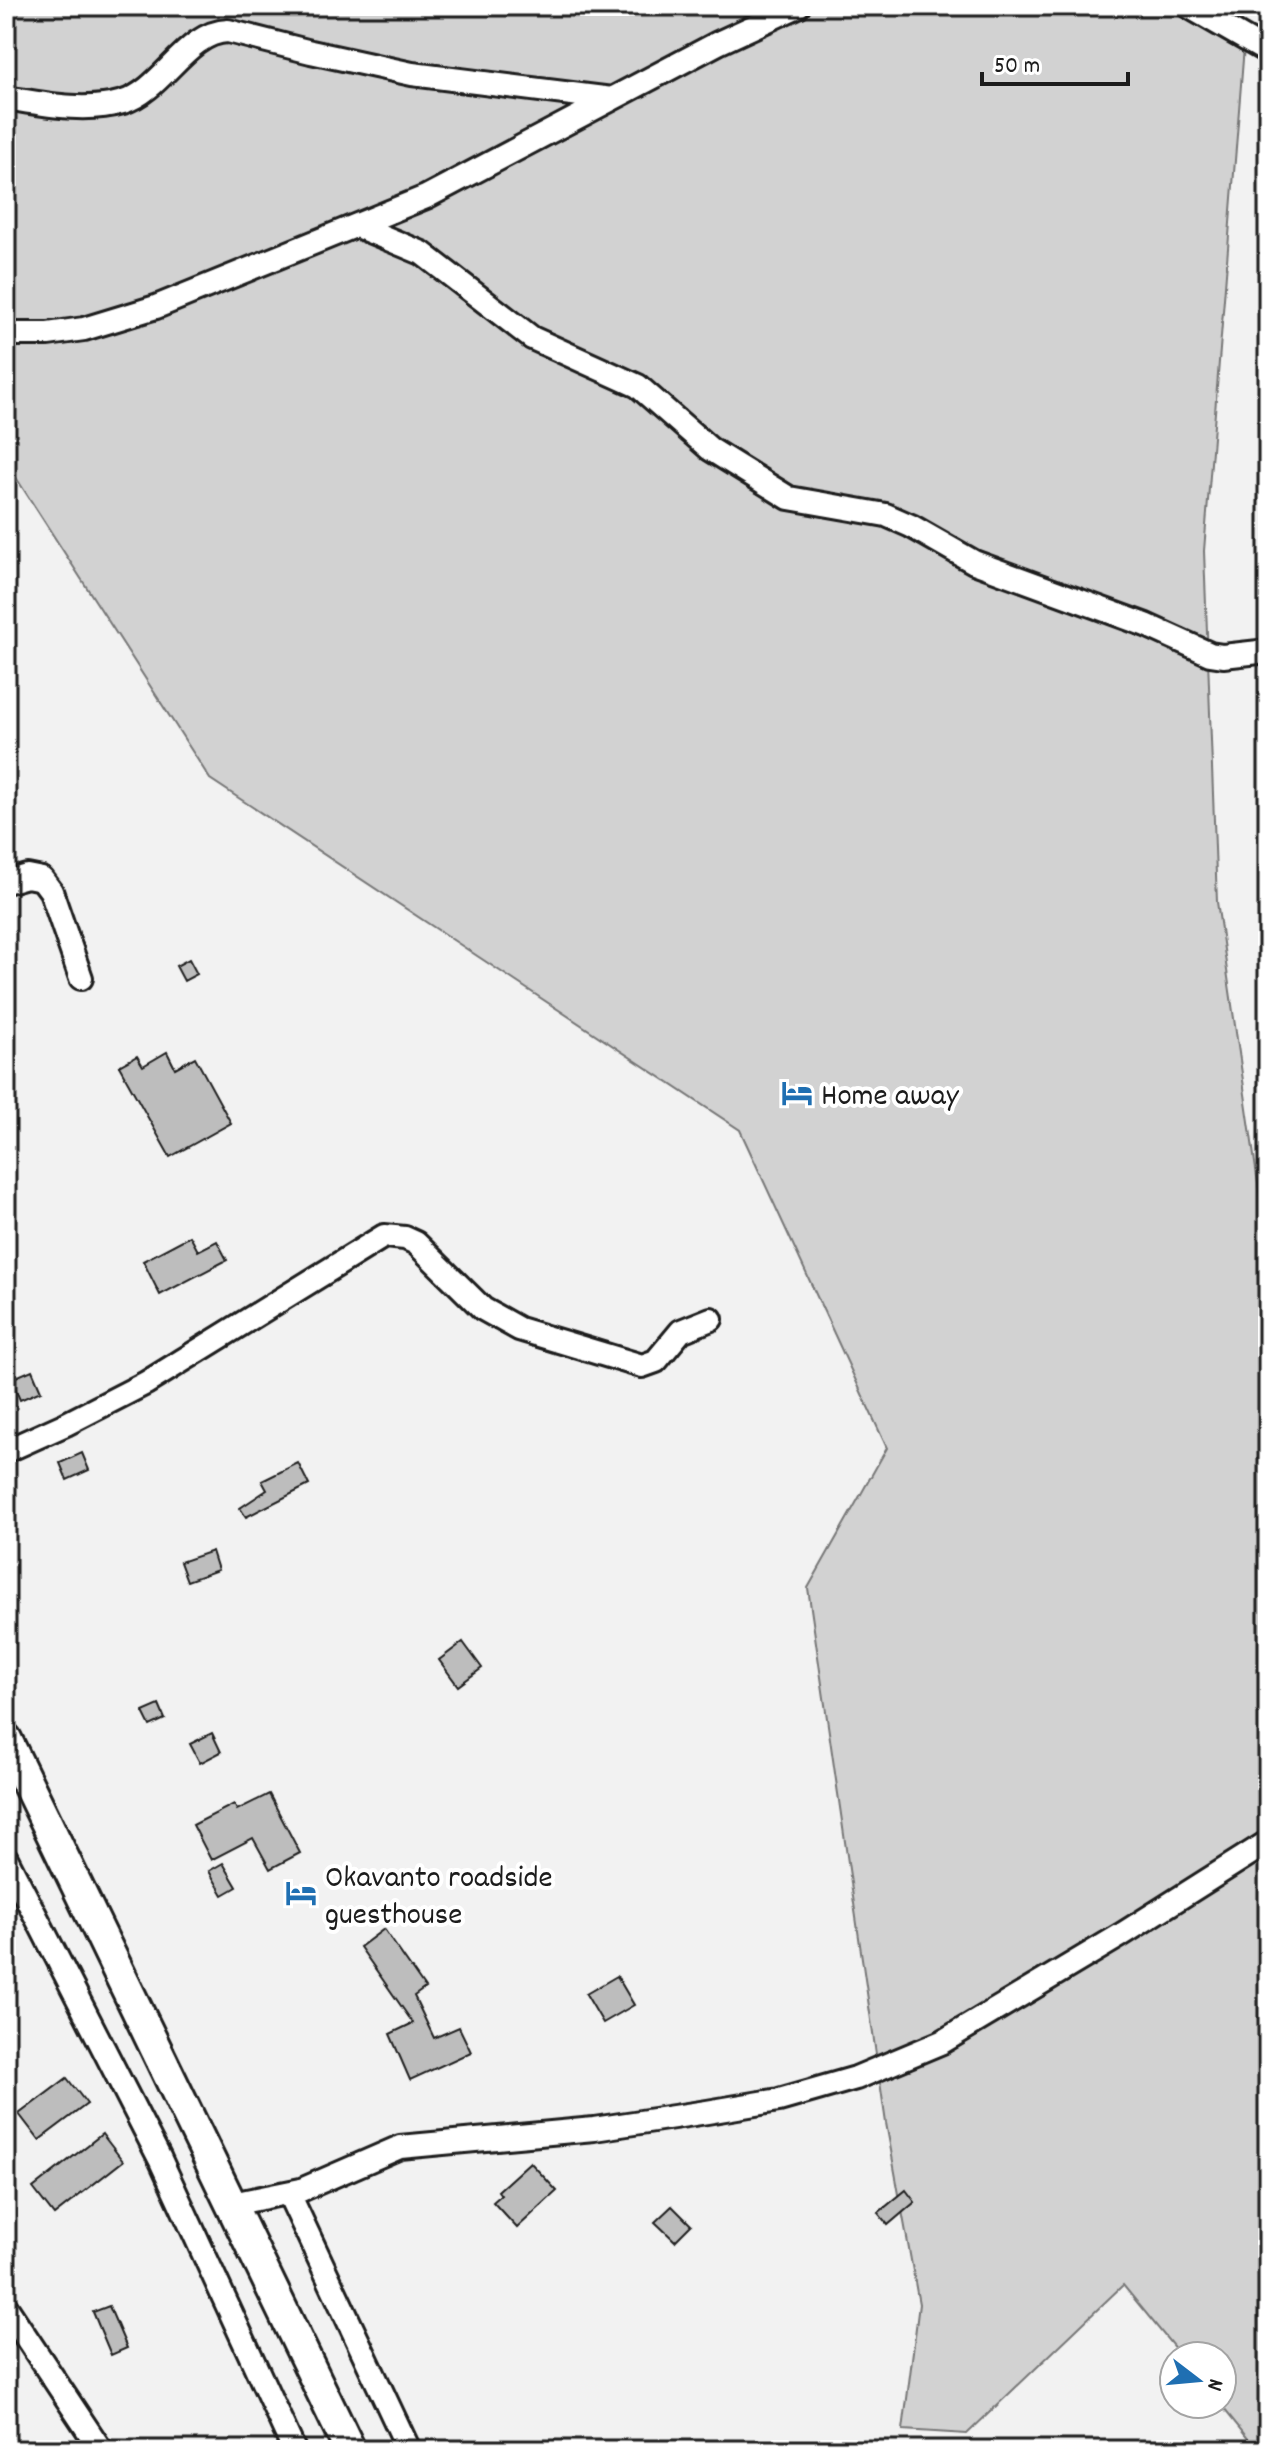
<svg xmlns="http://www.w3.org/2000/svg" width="1274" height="2456" font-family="Dekko,sans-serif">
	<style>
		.green { fill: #d2d2d2; stroke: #777; stroke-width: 2 }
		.building { fill: #bdbdbd; stroke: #1c1c1c; stroke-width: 2 }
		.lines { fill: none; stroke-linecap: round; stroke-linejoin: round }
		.street-casing { stroke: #1c1c1c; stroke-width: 28 }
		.secondary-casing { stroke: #1c1c1c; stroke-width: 36 }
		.street { stroke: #fff; stroke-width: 22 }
		.secondary { stroke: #fff; stroke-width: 30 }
		.labels { text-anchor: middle; stroke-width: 8; stroke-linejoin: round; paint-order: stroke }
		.poi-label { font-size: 32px; fill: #1c1c1c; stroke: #fff; text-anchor: start }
	</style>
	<rect width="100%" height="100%" fill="#f2f2f2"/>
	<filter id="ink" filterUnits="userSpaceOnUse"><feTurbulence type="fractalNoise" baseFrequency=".0125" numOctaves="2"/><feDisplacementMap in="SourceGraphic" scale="16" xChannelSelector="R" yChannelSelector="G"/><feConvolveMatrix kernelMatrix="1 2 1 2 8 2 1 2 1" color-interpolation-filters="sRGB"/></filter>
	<g filter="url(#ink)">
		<path class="green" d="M6 6H1226L1245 34 1204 551 1217 902 1268 1252V2450H1257L1220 2404H1222V2356H1181L1123 2285 967 2434 903 2430 919 2304 886 2123 808 1588 887 1448 740 1130 210 779 6 462Z"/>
		<path class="building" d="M189 959 197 974 184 981 176 966Z
			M167 1052 175 1068 195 1057 231 1123 170 1157 119 1066 137 1056 143 1066Z
			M190 1236 198 1251 217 1241 227 1260 160 1295 143 1261Z
			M32 1370 41 1391 20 1400 11 1379Z
			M82 1453 89 1470 67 1480 60 1463Z
			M298 1463 309 1485 246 1517 240 1508 267 1490 262 1481Z
			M212 1551 218 1570 187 1581 180 1562Z
			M463 1642 482 1668 458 1686 439 1660Z
			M159 1705 165 1719 150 1726 143 1712Z
			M212 1733 221 1752 200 1763 190 1744Z
			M269 1794 300 1853 270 1869 253 1838 211 1860 193 1825 234 1804 237 1810Z
			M223 1863 237 1887 223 1895 209 1871Z
			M384 1929 425 1988 414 1996 434 2038 459 2027 471 2052 410 2080 390 2034 413 2023 360 1947Z
			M617 1976 634 2005 603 2023 586 1994Z
			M67 2078 87 2104 39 2140 19 2114Z
			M102 2134 123 2161 54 2215 33 2188Z
			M530 2162 557 2191 517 2228 493 2202 501 2195 498 2191Z
			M906 2190 915 2202 888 2225 878 2213Z
			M672 2206 691 2225 675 2241 655 2222Z
			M109 2306 127 2348 111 2355 93 2312Z"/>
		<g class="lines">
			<defs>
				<path id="street" d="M1188 6 1268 52
					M6 98C44 104 85 113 123 102 163 90 186 32 228 31L311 52 412 74 612 99
					M357 226 422 253 532 338 638 386 710 449 789 498 886 515 911 526 974 562 1146 625 1210 654 1223 656 1268 651
					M6 334H48L84 329 156 307 426 197 718 43 798 6
					M6 882 27 876 42 879 51 891 81 978
					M6 1451 66 1424 146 1383 384 1236 405 1238 416 1243 483 1309 519 1329 642 1366 656 1361 681 1331 711 1319
					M6 1858 160 2159 294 2450
					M289 2194 409 2450
					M232 2204 301 2190 400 2147 594 2129 707 2112 779 2100 856 2078 942 2042 1121 1935 1268 1842
					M6 2307 101 2450"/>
				<path id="secondary" d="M6 1739 350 2450"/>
			</defs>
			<use href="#street" class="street-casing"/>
			<use href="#secondary" class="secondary-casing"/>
			<use href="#street" class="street"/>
			<use href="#secondary" class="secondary"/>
		</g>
	</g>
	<defs>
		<symbol id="hotel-bare" viewBox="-9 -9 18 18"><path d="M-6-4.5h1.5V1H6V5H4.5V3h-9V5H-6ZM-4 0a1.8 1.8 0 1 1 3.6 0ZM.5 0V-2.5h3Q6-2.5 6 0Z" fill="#1f6fb2" stroke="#fff" stroke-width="2.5" paint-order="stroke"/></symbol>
	</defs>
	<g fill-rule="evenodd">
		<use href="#hotel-bare" x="775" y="1071" width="44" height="44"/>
		<use href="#hotel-bare" x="279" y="1871" width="44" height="44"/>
	</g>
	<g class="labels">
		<g class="poi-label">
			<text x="821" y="1104">Home away</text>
			<text x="325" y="1886">Okavanto roadside<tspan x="325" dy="37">guesthouse</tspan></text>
		</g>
	</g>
	<rect width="1274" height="2456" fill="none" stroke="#fff" stroke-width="32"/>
	<rect x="16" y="16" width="1242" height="2424" fill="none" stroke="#1c1c1c" stroke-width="3" filter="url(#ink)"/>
	<g transform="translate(1198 2380) rotate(106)"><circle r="38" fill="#ffffff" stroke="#a4a4a4" stroke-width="2"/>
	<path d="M0-6L14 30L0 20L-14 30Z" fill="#1f6fb2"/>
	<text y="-12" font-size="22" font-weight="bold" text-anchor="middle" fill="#1c1c1c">N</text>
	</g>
	<path d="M982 72v12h146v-12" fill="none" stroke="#1c1c1c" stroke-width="4"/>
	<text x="994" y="72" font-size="24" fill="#1c1c1c" stroke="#ffffff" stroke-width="6" paint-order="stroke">50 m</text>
</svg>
